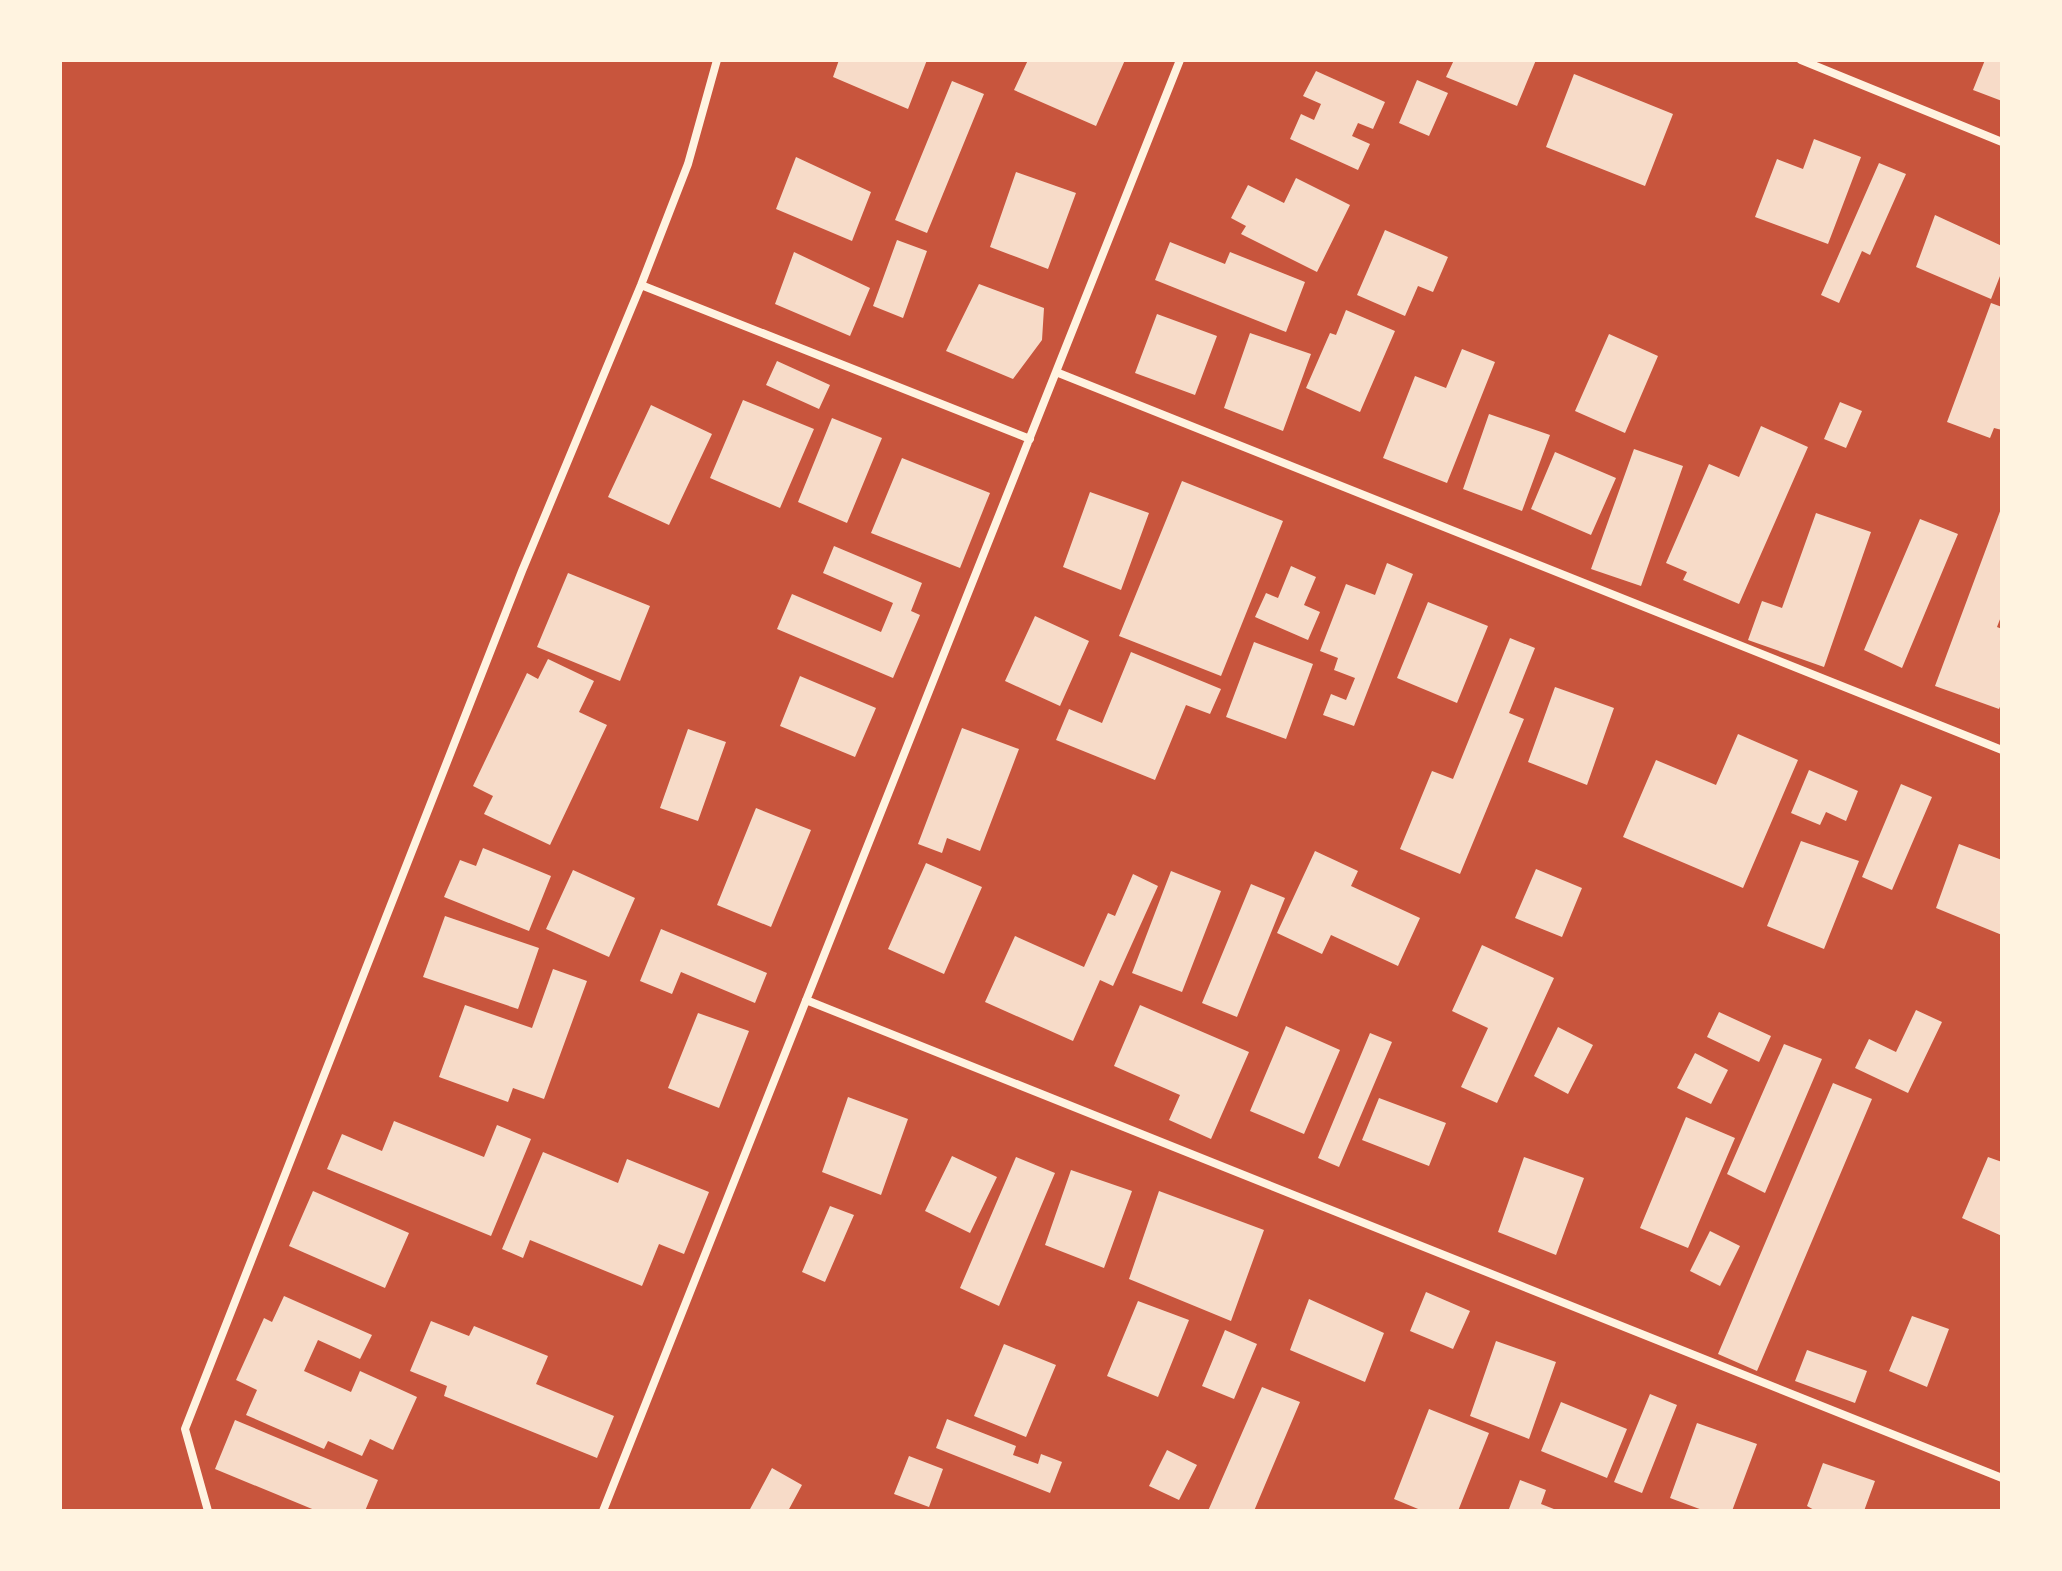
<svg xmlns="http://www.w3.org/2000/svg" width="2062" height="1571" font-family="'Alegreya Sans',sans-serif">
	<style>
		.building { fill: #f7dbc8 }
		.lines { fill: none; stroke-linecap: round; stroke-linejoin: round }
		.minor { stroke: #fff3e0; stroke-width: 8 }
	</style>
	<rect width="100%" height="100%" fill="#c8553d"/>
	<path class="building" d="M839 60H927L908 109 833 77Z
		M1028 60H1125L1096 126 1014 90Z
		M1454 60H1536L1517 106 1446 77Z
		M1985 60H2002V101L1973 90Z
		M1316 71 1385 102 1373 129 1358 123 1352 136 1370 144 1358 170 1290 139 1301 114 1314 120 1321 104 1303 96Z
		M1574 74 1673 114 1645 186 1546 147Z
		M1417 80 1448 93 1429 136 1399 123Z
		M952 81 984 94 927 233 895 220Z
		M1814 139 1861 157 1828 244 1755 217 1777 159 1803 169Z
		M796 157 871 192 852 241 776 209Z
		M1879 163 1906 174 1870 255 1862 251 1839 303 1821 295Z
		M1016 172 1076 193 1048 269 990 247Z
		M1296 178 1350 205 1317 272 1241 234 1246 226 1231 218 1248 185 1284 203Z
		M1935 215 2002 246V271L1991 299 1916 267Z
		M1385 230 1448 257 1433 292 1418 286 1405 316 1357 295Z
		M897 240 927 251 903 318 873 306Z
		M1170 242 1225 264 1230 252 1305 282 1286 332 1155 280Z
		M794 252 870 288 850 336 775 304Z
		M979 284 1044 308 1042 340 1013 379 946 351Z
		M1991 303 2002 307V430L1994 428 1990 438 1947 422Z
		M1346 310 1395 331 1360 412 1306 388 1330 333 1336 335Z
		M1157 314 1217 336 1195 395 1135 373Z
		M1250 333 1311 354 1283 431 1224 408Z
		M1609 334 1658 356 1625 433 1575 411Z
		M1462 349 1495 362 1447 483 1383 458 1415 376 1446 388Z
		M777 361 830 385 819 409 766 385Z
		M743 400 814 429 780 508 710 478Z
		M1840 402 1862 411 1846 448 1824 439Z
		M651 405 712 434 669 525 608 497Z
		M1489 414 1550 435 1522 511 1463 489Z
		M832 418 882 438 847 523 798 502Z
		M1761 426 1808 447 1739 604 1683 580 1687 572 1666 563 1709 464 1739 477Z
		M1634 449 1683 466 1641 586 1591 569Z
		M1555 452 1616 478 1591 535 1531 509Z
		M902 458 990 493 960 568 871 533Z
		M1182 481 1283 521 1221 676 1119 636Z
		M1090 492 1149 513 1121 590 1063 567Z
		M2002 506V614L1997 627 2002 629V702L1999 709 1935 686Z
		M1816 513 1871 532 1824 667 1748 640 1762 601 1782 608Z
		M1920 519 1958 534 1902 668 1864 650Z
		M834 546 922 583 911 611 920 615 893 678 777 629 792 594 881 632 893 603 823 573Z
		M1387 563 1413 574 1354 726 1323 715 1331 694 1346 700 1355 678 1334 670 1338 658 1320 651 1346 584 1375 595Z
		M1291 566 1316 577 1304 605 1320 612 1308 640 1255 617 1266 593 1278 598Z
		M568 573 650 606 620 681 537 647Z
		M1428 602 1488 626 1457 703 1397 678Z
		M1035 616 1089 641 1060 706 1005 681Z
		M1510 638 1535 648 1509 713 1524 719 1460 874 1400 849 1432 771 1453 779Z
		M1254 642 1313 664 1286 739 1226 717Z
		M1131 652 1221 689 1210 714 1186 705 1155 780 1056 740 1069 709 1102 723Z
		M548 659 594 681 579 712 607 725 550 845 484 814 493 796 473 786 527 673 538 679Z
		M800 676 876 708 855 757 780 726Z
		M1555 687 1614 708 1587 785 1528 762Z
		M962 728 1019 749 980 851 947 838 942 853 918 844Z
		M688 729 726 742 698 821 660 808Z
		M1738 734 1798 760 1743 888 1623 837 1656 760 1716 785Z
		M1809 770 1858 791 1846 821 1826 812 1820 825 1791 813Z
		M1901 784 1932 797 1892 890 1862 877Z
		M756 808 811 830 771 927 717 905Z
		M1801 841 1859 861 1824 949 1767 926Z
		M1959 844 2002 860V935L1936 908Z
		M483 848 551 876 529 931 444 897 460 860 476 866Z
		M1315 851 1358 871 1351 886 1420 918 1398 966 1331 935 1322 954 1277 933Z
		M926 863 982 887 944 974 888 949Z
		M1536 869 1582 888 1562 937 1515 918Z
		M573 870 635 898 609 957 546 929Z
		M1171 871 1221 891 1182 992 1132 973Z
		M1133 874 1158 886 1113 986 1100 980 1073 1041 985 1002 1015 936 1084 967 1108 913 1115 916Z
		M1251 884 1285 898 1237 1017 1202 1003Z
		M445 916 539 948 518 1009 423 977Z
		M661 929 767 973 755 1003 681 972 672 994 640 981Z
		M1482 945 1554 978 1497 1103 1461 1087 1488 1028 1452 1011Z
		M553 969 587 981 544 1099 513 1088 508 1102 439 1077 465 1005 532 1028Z
		M1140 1005 1249 1052 1211 1139 1169 1120 1180 1095 1114 1066Z
		M1916 1010 1942 1022 1908 1093 1855 1068 1869 1039 1896 1052Z
		M1719 1012 1771 1036 1759 1062 1707 1037Z
		M698 1013 749 1031 719 1108 668 1088Z
		M1286 1026 1340 1050 1304 1134 1250 1111Z
		M1558 1027 1593 1045 1568 1094 1534 1076Z
		M1370 1033 1392 1042 1339 1167 1318 1158Z
		M1784 1044 1822 1059 1765 1193 1727 1174Z
		M1695 1053 1728 1070 1711 1104 1677 1088Z
		M1833 1083 1872 1099 1757 1371 1718 1354Z
		M848 1097 908 1119 881 1195 822 1172Z
		M1379 1098 1446 1123 1429 1166 1362 1140Z
		M1686 1117 1735 1138 1688 1248 1640 1228Z
		M394 1121 484 1157 497 1125 531 1139 491 1236 327 1169 342 1134 382 1151Z
		M543 1152 618 1183 627 1159 709 1192 684 1254 659 1244 642 1286 530 1240 523 1258 502 1249Z
		M952 1156 997 1177 970 1233 925 1211Z
		M1016 1157 1055 1173 999 1306 960 1288Z
		M1524 1157 1584 1178 1556 1255 1498 1232Z
		M1988 1157 2002 1162V1236L1962 1218Z
		M1071 1170 1132 1191 1104 1268 1045 1245Z
		M313 1191 409 1233 385 1288 289 1246Z
		M1159 1191 1264 1230 1231 1321 1129 1279Z
		M830 1206 854 1215 825 1282 802 1272Z
		M1710 1231 1740 1246 1720 1286 1690 1271Z
		M1426 1292 1470 1311 1453 1349 1410 1331Z
		M284 1296 372 1335 360 1359 318 1340 304 1371 351 1392 360 1371 417 1397 393 1450 370 1439 362 1456 328 1441 324 1449 246 1415 257 1390 236 1380 264 1318 272 1322Z
		M1309 1299 1384 1333 1365 1382 1290 1350Z
		M1138 1301 1189 1320 1158 1397 1107 1376Z
		M1912 1316 1949 1329 1927 1387 1889 1371Z
		M431 1321 469 1336 474 1326 548 1356 536 1384 614 1416 597 1458 444 1396 447 1386 410 1371Z
		M1225 1330 1257 1344 1234 1399 1202 1386Z
		M1496 1341 1556 1362 1529 1439 1470 1416Z
		M1004 1344 1056 1365 1026 1437 974 1416Z
		M1807 1350 1867 1371 1855 1403 1795 1381Z
		M1262 1387 1300 1402 1254 1511H1208Z
		M1650 1394 1677 1405 1642 1493 1614 1482Z
		M1561 1402 1627 1429 1607 1478 1541 1451Z
		M1429 1409 1489 1433 1458 1511H1423L1394 1499Z
		M947 1419 1016 1446 1013 1455 1038 1464 1041 1454 1062 1462 1050 1493 936 1448Z
		M235 1420 378 1480 365 1511H317L215 1469Z
		M1697 1423 1757 1444 1732 1511H1705L1670 1498Z
		M1167 1450 1197 1465 1179 1500 1149 1486Z
		M909 1456 943 1469 929 1507 894 1494Z
		M1823 1463 1875 1481 1864 1511H1816L1807 1506Z
		M772 1468 802 1485 788 1511H749Z
		M1520 1480 1546 1490 1541 1504 1559 1511 1509 1509Z"/>
	<g class="lines">
		<path class="minor" d="M1801 60 2002 142
			M641 285 1030 439
			M1056 372 2002 750
			M806 1000 2002 1478
			M208 1511 185 1429 522 571 641 285 688 164 717 60
			M603 1511 1180 60"/>
	</g>
	<rect width="2062" height="1571" fill="none" stroke="#fff3e0" stroke-width="124"/>
</svg>
